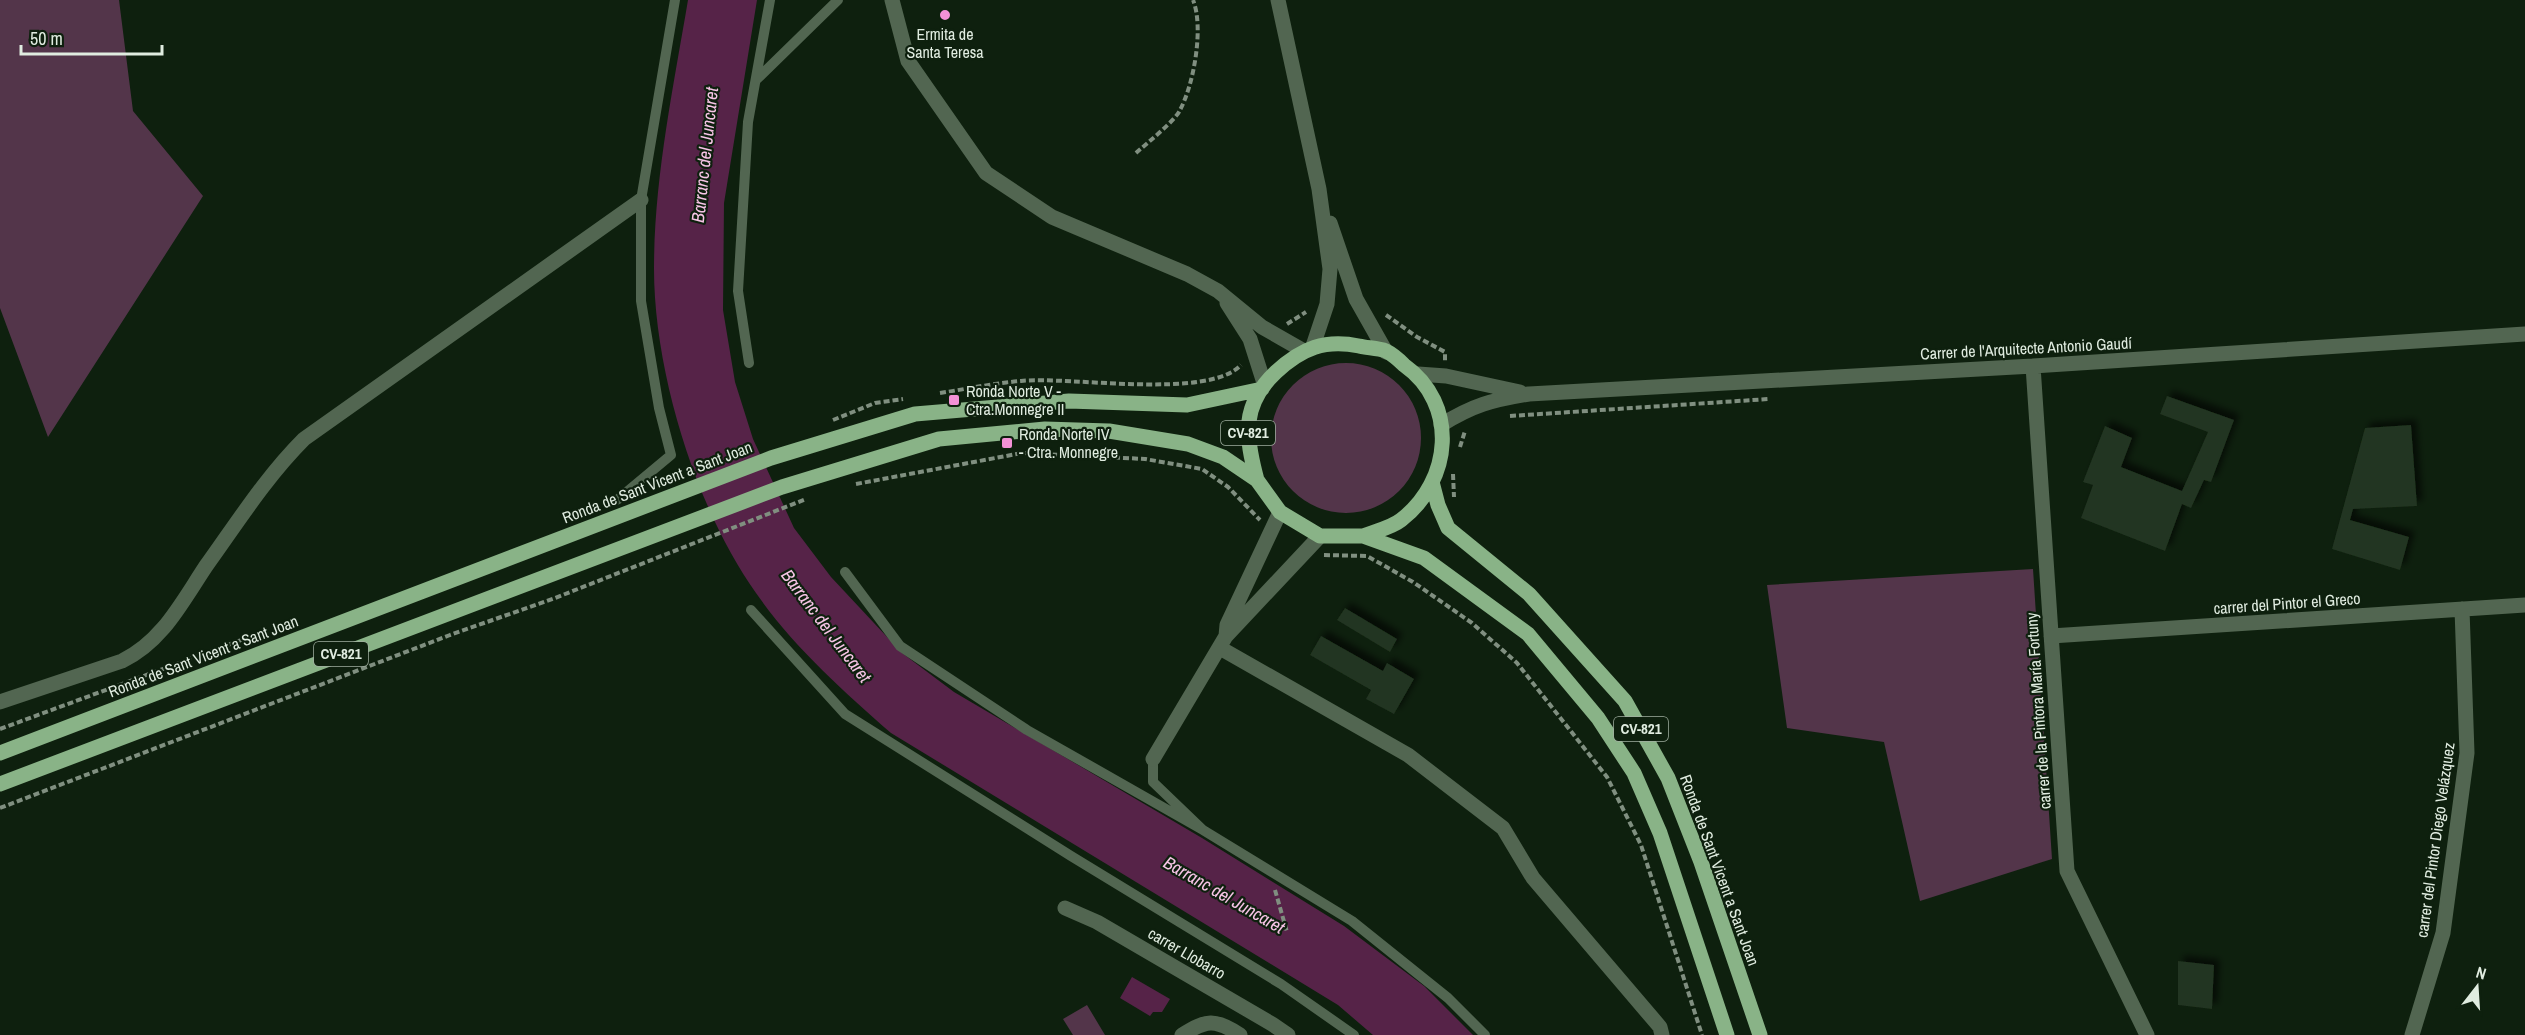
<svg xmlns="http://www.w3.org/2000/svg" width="2525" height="1035" font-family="'Archivo Narrow',sans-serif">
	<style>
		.green { fill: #53354a }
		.water { fill: #562348 }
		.building { fill: #213420; filter: url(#shadow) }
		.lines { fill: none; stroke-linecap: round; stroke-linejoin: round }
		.path { stroke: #808f80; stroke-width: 4; stroke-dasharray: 6 3; stroke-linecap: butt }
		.service { stroke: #526651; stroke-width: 10 }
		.minor { stroke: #526651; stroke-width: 15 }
		.tertiary { stroke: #526651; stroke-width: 15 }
		.primary { stroke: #89b387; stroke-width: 15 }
		.poi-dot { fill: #f391d6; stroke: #0e200e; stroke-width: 2 }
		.labels { text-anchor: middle; stroke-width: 4.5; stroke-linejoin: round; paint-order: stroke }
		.shield { fill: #0e200e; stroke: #a1afa1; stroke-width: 1.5 }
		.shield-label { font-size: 15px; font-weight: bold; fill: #e0ece0 }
		.poi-label { font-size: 16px; fill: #e0ece0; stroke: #0e200e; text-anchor: start }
		.street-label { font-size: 16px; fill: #e0ece0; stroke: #0e200e }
		.water-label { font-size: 18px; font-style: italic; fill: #f7c4e6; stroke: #0e200e }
	</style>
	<defs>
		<filter id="shadow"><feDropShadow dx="5.5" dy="-5.5" stdDeviation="3" flood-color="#0009"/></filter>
	</defs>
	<rect width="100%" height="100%" fill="#0e200e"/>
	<path class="green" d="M0 0H119L133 111 203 196 48 437 0 308Z
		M1271 438a75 75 0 1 1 150 0a75 75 0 1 1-150 0Z
		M2033 569 2052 859 1920 901 1884 742 1787 728 1767 585Z
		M1087 1005 1105 1035H1073L1063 1019Z"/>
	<path class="water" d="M688 0H757L724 203 723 310 735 382 753 439 794 528 831 577 902 653 954 692 1202 838 1344 926 1424 986 1473 1035H1373L1338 1005 891 733C842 690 793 646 756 593 696 509 654 372 654 269 654 179 673 89 688 0Z
		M1132 977 1170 999 1162 1012H1153L1150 1016 1120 998Z"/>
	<path class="building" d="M2167 396 2234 420 2211 482 2204 480 2191 508 2182 504 2165 551 2081 518 2093 485 2083 482 2105 426 2132 438 2121 467 2182 491 2208 432 2160 414Z
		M2411 425 2417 506 2353 509 2350 520 2409 537 2400 570 2332 549 2365 428Z
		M1345 608 1397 639 1390 652 1337 620Z
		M1321 636 1383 671 1387 663 1414 679 1394 714 1366 699 1371 690 1310 655Z
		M2178 961 2214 965 2212 1009 2178 1005Z"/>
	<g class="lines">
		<path class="path" d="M1136 153C1147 143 1175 121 1180 110 1194 84 1204 27 1193 0
			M1386 315 1417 337 1445 352V361
			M1287 324 1306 312
			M940 393C967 389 994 383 1021 381 1071 376 1208 400 1241 365
			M1510 416 1769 399
			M833 420 875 403 903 399
			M1460 447 1465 431
			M1453 474 1454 497
			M856 484 1022 453 1145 459 1202 469 1228 487 1260 520
			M1324 555 1367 556 1413 582 1472 623 1517 663 1607 777 1641 845 1702 1035
			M0 729 263 632
			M0 808 450 635 555 598 806 499
			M1275 890 1287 932"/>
		<path class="service" d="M756 80 838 0
			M749 363 738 291 748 122 770 0
			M617 500 671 455 659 408 641 301V200L675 0
			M845 572 900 646 1027 730 1203 830 1153 782V759
			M751 610 845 714 1071 856 1281 984 1354 1035
			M1203 830 1352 921 1448 998 1485 1035"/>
		<path class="minor" d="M892 0 908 61 986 173 1052 217 1187 274 1218 291 1262 327 1304 351
			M1227 303 1250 339 1264 383
			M2033 366 2067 871 2147 1035
			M1418 374 1446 376 1520 392
			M1441 425C1473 405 1492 400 1529 394L2033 366 2525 334
			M1226 636 1227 625 1280 512
			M2051 636 2525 605
			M1220 648 1408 755 1503 828 1533 878 1660 1027 1662 1035
			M0 702 122 661C162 642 182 602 206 566 237 523 266 477 304 439L641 200
			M1153 759 1226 636 1320 536
			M1065 908 1097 922 1272 1024 1288 1035
			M1182 1035C1206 1020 1215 1018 1240 1035
			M2412 1035 2443 933 2467 753 2462 609"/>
		<path class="tertiary" d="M1278 0 1319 189 1330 269 1327 304 1313 346
			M1330 223 1356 299 1386 352"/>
		<path class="primary" d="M1257 480C1245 436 1241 405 1276 372 1302 348 1325 339 1359 346 1367 348 1378 348 1386 351 1392 354 1399 360 1404 365 1459 404 1452 481 1401 520 1391 528 1375 531 1363 536
			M1432 482 1438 505 1448 528 1529 594 1625 701 1668 778 1701 862 1760 1035
			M0 753 771 458 915 414 1069 401 1187 405 1262 389
			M0 784 782 487 939 439 1045 429 1109 431 1188 444 1223 457 1257 480 1280 512 1320 536H1363L1424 558 1528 634 1598 718 1634 773 1660 833 1727 1035"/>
	</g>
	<g class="poi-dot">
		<circle cx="945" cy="15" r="6"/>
		<rect x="948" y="394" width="12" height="12" rx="3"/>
		<rect x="1001" y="437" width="12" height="12" rx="3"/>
	</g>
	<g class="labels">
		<g class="shield">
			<rect x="1221" y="421" width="54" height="24" rx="4.5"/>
			<rect x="314" y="642" width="54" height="24" rx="4.5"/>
			<rect x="1614" y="717" width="54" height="24" rx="4.5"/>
		</g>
		<g class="shield-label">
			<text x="1248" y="438">CV-821</text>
			<text x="341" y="659">CV-821</text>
			<text x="1641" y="734">CV-821</text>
		</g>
		<g class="poi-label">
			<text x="945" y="40" text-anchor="middle">Ermita de<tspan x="945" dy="18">Santa Teresa</tspan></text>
			<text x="966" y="397">Ronda Norte V -<tspan x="966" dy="18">Ctra.Monnegre II</tspan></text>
			<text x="1019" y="440">Ronda Norte IV<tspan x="1019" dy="18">- Ctra. Monnegre</tspan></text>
		</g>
		<g class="street-label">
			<text transform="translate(2026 348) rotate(-3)" y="6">Carrer de l'Arquitecte Antonio Gaudí</text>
			<text transform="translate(657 482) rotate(-21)" y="6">Ronda de Sant Vicent a Sant Joan</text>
			<text transform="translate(2287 603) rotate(-4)" y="6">carrer del Pintor el Greco</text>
			<text transform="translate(203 656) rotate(-21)" y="6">Ronda de Sant Vicent a Sant Joan</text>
			<text transform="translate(2038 711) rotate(-94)" y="6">carrer de la Pintora María Fortuny</text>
			<text transform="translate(2435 840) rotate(-82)" y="6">carrer del Pintor Diego Velázquez</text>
			<text transform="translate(1720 870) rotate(70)" y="6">Ronda de Sant Vicent a Sant Joan</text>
			<text transform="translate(1187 953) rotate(30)" y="6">carrer Llobarro</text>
		</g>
		<g class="water-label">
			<text transform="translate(705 155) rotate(-84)" y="6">Barranc del Juncaret</text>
			<text transform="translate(826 626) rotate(53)" y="6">Barranc del Juncaret</text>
			<text transform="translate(1224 895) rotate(30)" y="6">Barranc del Juncaret</text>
		</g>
	</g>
	<g transform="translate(2477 987) rotate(17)" stroke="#0e200e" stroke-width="4.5" paint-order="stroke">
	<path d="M0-4.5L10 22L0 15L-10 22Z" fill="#e0ece0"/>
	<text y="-9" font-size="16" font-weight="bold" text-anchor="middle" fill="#e0ece0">N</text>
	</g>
	<path d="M21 45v9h141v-9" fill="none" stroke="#e0ece0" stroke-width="3"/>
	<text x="30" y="45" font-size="18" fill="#e0ece0" stroke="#0e200e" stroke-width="4.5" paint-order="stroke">50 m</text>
</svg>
